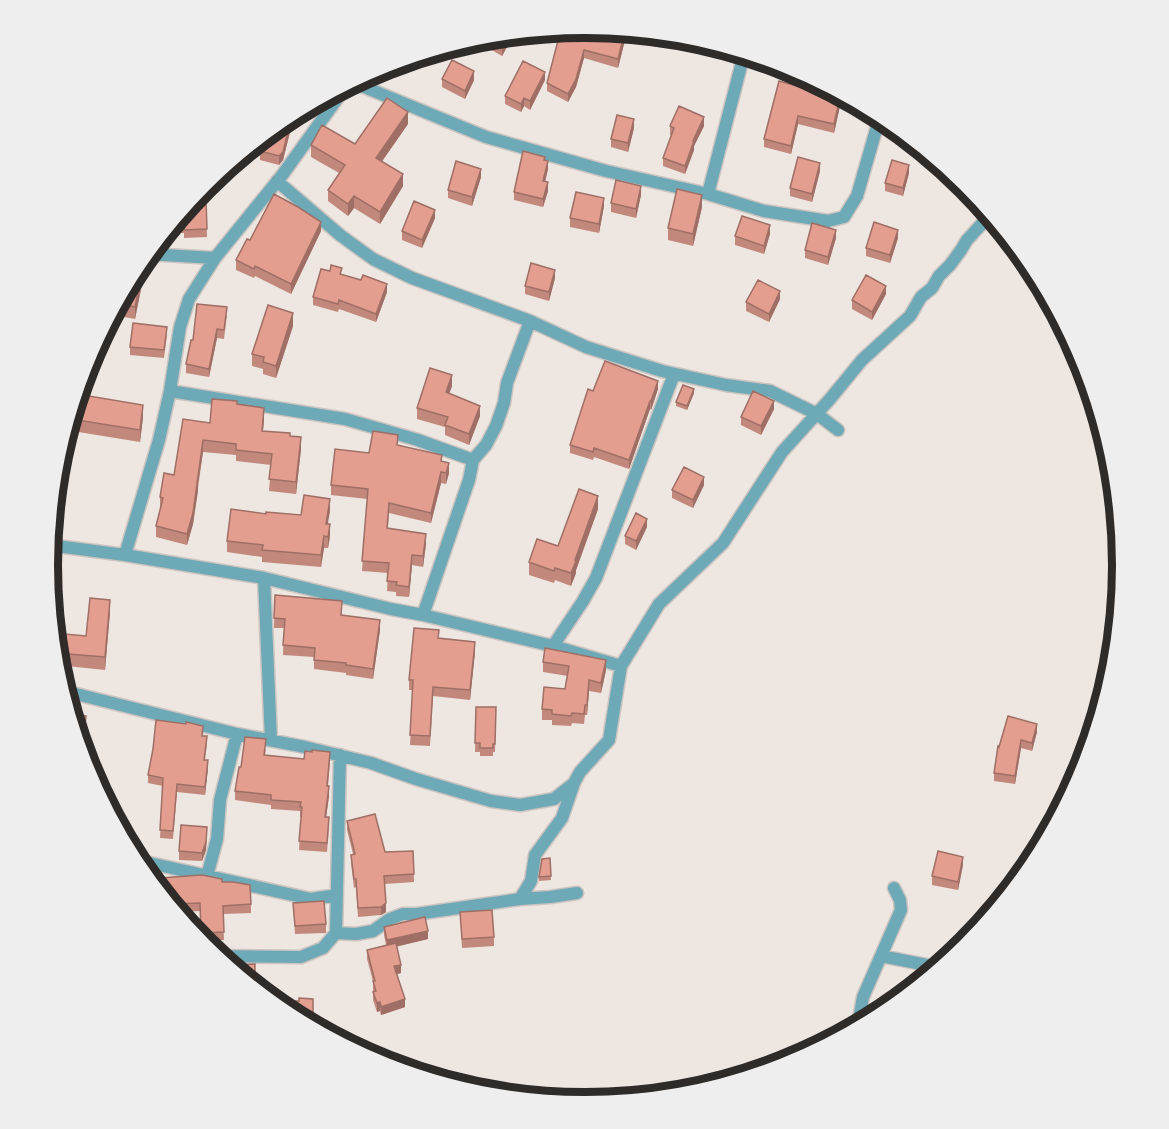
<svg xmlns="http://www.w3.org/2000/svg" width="1169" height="1129" font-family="'Alegreya Sans',sans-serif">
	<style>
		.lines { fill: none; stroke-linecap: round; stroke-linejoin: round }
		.minor-casing { stroke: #cbc4c0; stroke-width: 15 }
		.minor { stroke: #6da9b6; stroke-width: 12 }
		.wall { fill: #c3887c }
		.shaded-wall { fill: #9f6f65 }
		.building { fill: #e39e90; stroke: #9f6f65; stroke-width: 1.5 }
		.rim { fill: none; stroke: #2e2b29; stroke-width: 8 }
	</style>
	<rect width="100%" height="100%" fill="#ede6e1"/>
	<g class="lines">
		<defs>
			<path id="minor" d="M352 82 486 137 606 171 708 194 764 211 828 221 844 217 857 196 880 116
				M277 181 340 235 373 259 412 278 530 321 586 347 662 371 726 385 770 391 817 414 838 430
				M708 194 744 54
				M147 254 215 258
				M170 391 345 419 418 440 473 460
				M49 545 125 555 264 578 391 609 423 615 553 646 621 666
				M125 555 159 440 170 391 180 327 189 299 215 258 283 174 347 85
				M264 578 271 740
				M423 615 469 480 473 460 486 445 496 426 504 403 507 383 530 321
				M553 646 583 601 596 578 674 374
				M64 691 237 734 305 747 371 763 416 779 491 801 520 805 554 799 573 784
				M136 860 311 899 337 895
				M207 876 217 839 220 800 237 734
				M520 899 531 881 535 855 562 818 574 783 580 772 609 740 621 666 659 604 723 543 782 452 830 399 862 360 910 316 921 297 932 288 939 276 950 265 961 250 967 240 990 215
				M336 933 340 755
				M218 956 301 957 323 948 336 933 356 934 373 931 390 919 403 914H417L520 899 550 897 577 893
				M881 956 937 967
				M858 1025 863 997 901 910 900 900 894 888"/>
		</defs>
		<use href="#minor" class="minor-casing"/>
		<use href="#minor" class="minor"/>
	</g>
	<path class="wall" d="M513 34V36L502 56 478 42V38L480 37Z
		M597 38 625 40 618 68 584 58 576 87 568 102 547 91V83Z
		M442 79 474 80 465 99 442 87Z
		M545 80 530 110 524 106 521 112 505 104V96Z
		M779 81 840 106 834 133 798 124 791 154 764 147V139Z
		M302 109 301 122 294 121 293 128H291L283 160 279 165 260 160V151L276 129 286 117Z
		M408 124 382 161 403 186 380 224 354 208 348 216 328 201V190L339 173 311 157V145L355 144Z
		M670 126H704L694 146V150L685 174 663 166V158L671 135H670Z
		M634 128 628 152 611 147V139Z
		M545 160 548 169 545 182 548 191 543 207 514 200V192Z
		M820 171 812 202 790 196V188Z
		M909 173 903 196 885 191V183Z
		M481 177 472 206 448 198V190Z
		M641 195 636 218 611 212V203Z
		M206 200 207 237 184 238V233H165L191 201Z
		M604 206 599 233 570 227V218Z
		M702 207 693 246 668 240V228Z
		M435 218 422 248 402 240V231Z
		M321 231 291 294 255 276 254 278 236 270V260L250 240Z
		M770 234 764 254 735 245V236Z
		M836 238 828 265 805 258V250Z
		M898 238 890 263 866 256V248Z
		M138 266 144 274 135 319 113 315V312Z
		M342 274 387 292 376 322 339 309 338 312 313 305V297Z
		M555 278 549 301 525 294V286Z
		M886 294 872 320 852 309V300Z
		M780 299 769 322 746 311V302Z
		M227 315 224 339 217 338 209 377 186 373V364L193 340Z
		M293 326 276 378 263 374V369L252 366V354Z
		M167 335 164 358 130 355V347Z
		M452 386 449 393 480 416 469 445 445 435V427L417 419V408Z
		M658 389 651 410 650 409 629 469 594 457 593 460 570 453V445L593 391Z
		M694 393 687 410 676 406V402Z
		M77 394 143 417 140 442 66 430Z
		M237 404 264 419 263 431 290 436 301 449 296 494 269 491 271 465 236 461V455L203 452 193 524 187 545 156 537V526L160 509V497L210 423Z
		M774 409 761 435 741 425V417Z
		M398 445 442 462 449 473 446 484 441 483 431 523 389 513 388 528 426 544 423 567 412 565 409 597 396 596V592L387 591 388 573 362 571 367 499 331 495V485L369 453Z
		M704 485 693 508 672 498V490Z
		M598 509 576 570V573L571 586 555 580 554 583 529 575V562L558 546Z
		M330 511 327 524 330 536 328 548H324L321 567 262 562V557L227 552V541L266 514 301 515Z
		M647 527 636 550 625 544V536Z
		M275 595 341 615 380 630 373 679 346 675V673L314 669V657L283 655 284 628H274Z
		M110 612 105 670 57 665 54 633 86 636Z
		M439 638 475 652 470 700 433 696 430 746 410 745 413 690H409V680Z
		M543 662 606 670 601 693 589 691 587 715H585L584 724 572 723 571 726 552 725V720H542V709L565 689 568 676 543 672Z
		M476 707H496L495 752H493V756H480V752H475Z
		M1037 732 1032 751 1021 748 1015 784 994 781V773L999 747Z
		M203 736 207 744 205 760 208 768 205 795 177 792 173 839 160 838 163 786 148 783V775Z
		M266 749 265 755 330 762 328 786 329 796 326 817 329 827 327 852 299 850 301 817H300V811L271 809V805L235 800V791L241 767Z
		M347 821 385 852 413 851 414 882 385 884 386 912 381 915 358 917 356 887 354 888 351 863V855L353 854 347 830Z
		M207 835 206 850 202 861 179 860V851Z
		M550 858 551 880 539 881V877Z
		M963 865 958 890 932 885V876Z
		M160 890 251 904V913L223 914 224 940 201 941V940L200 911 178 912Z
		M293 903 326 924V933L295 934Z
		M460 912 494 937V946L462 948Z
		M384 927 428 939 397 946 401 973 397 974 405 1007 381 1015 380 1011 377 1012 373 1000V981L367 959V950L386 945 384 935Z"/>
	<path class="shaded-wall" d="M625 31V40L618 68V59Z
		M509 34H513V36L502 56V47Z
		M584 50V58L576 87 568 102V94Z
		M474 71V80L465 99V91Z
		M545 72V80L530 110V101Z
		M524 98V106L521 112V104Z
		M840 98V106L834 133V124Z
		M408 112V124L376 170V158Z
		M798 116V124L791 154V146Z
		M704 117V126L694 146V150L685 174V166L693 141Z
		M291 119V128L283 160 279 165V156Z
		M634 119V128L628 152V143Z
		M548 161V169L543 190V181Z
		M820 163V171L812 202V194Z
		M909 165V173L903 196V188Z
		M481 169V177L472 206V197Z
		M403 174V186L380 224V212Z
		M548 182V191L543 207V199Z
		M641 186V195L636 218V209Z
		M702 195V207L693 246V234Z
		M354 196V208L348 216V204Z
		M604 198V206L599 233V224Z
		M435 210V218L422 248V240Z
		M321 222V231L291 294V284Z
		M770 225V234L764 254V246Z
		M836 230V238L828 265V257Z
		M898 230V238L890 263V255Z
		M144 262V274L135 319V307Z
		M555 270V278L549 301V292Z
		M387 284V292L376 322V314Z
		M886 286V294L872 320V312Z
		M780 291V299L769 322V314Z
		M293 313V326L276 378V366Z
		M217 329V338L209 377V369Z
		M452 375V386L446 403V392Z
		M658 381V389L651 410V401Z
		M694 389V393L687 410V406Z
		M650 401V409L629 469V460Z
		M774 401V409L761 435V426Z
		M143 405V417L140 442V430Z
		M480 406V416L469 445V434Z
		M264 408V419L262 442V431Z
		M301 437V449L296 494V482Z
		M203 440V452L198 483V491L193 524 187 545V534Z
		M449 463V473L446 484V473Z
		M441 472V483L431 523V513Z
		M704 477V485L693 508V500Z
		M598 496V509L576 570V573L571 586V573L575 560Z
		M330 499V511L326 535V524Z
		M647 519V527L636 550V541Z
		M330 524V536L328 548V537Z
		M426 534V544L423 567V556Z
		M324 536V548L321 567V555Z
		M412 555V565L409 597V587Z
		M110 600V612L105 670V657Z
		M380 620V630L373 679V669Z
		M475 642V652L470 700V690Z
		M606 660V670L601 693V683Z
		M589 680V691L587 715V705Z
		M86 716V725L83 754 82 750Z
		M1037 724V732L1032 751V743Z
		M1021 740V748L1015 784V776Z
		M208 760V768L205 795V787Z
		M329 786V796L325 826V817Z
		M207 827 206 850 202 861V853Z
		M963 857V865L958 890V882Z
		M386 903V912L381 915V907Z
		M428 931V939L387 949V940Z
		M401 965V973L394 975V966Z
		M405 999V1007L381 1015V1007Z
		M380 1002V1011L377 1012V1003Z"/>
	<path class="building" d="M599 28 625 31 618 59 584 50 576 79 568 94 547 83 561 29 597 38Z
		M509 34 502 47 484 37Z
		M452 60 474 71 465 91 442 79Z
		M523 61 545 72 530 101 524 98 521 104 505 96Z
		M779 81 840 98 834 124 798 116 791 146 764 139Z
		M387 98 408 112 376 158 403 174 380 212 354 196 348 204 328 190 345 165 311 145 322 125 355 144Z
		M679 106 704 117 693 141H694L685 166 663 158 674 128 670 126Z
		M302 109 301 113H295Z
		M294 113 293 120 291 119 283 152 279 156 260 151 264 136 273 128 276 129 277 125 286 117Z
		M617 115 634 119 628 143 611 139Z
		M523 151 545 157 544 160 548 161 543 181 548 182 543 199 514 192Z
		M798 157 820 163 812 194 790 188Z
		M892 160 909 165 903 188 885 183Z
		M456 161 481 169 472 197 448 190Z
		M616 180 641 186 636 209 611 203Z
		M677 189 702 195 693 234 668 228Z
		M576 192 604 198 599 224 570 218Z
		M274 194 298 207 321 222 291 284 255 266 254 269 236 260 247 239 250 240Z
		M206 200 207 229 184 230V225H171L191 201Z
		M414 201 435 210 422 240 402 231Z
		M742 216 770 225 764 246 735 236Z
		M874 222 898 230 890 255 866 248Z
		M812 223 836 230 828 257 805 250Z
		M141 261 144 262 135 307 118 303 138 266Z
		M531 263 555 270 549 292 525 286Z
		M331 265 342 268 340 274 361 280 363 275 387 284 376 314 339 300 338 304 313 297 321 269 330 271Z
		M866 275 886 286 872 312 852 300Z
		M758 280 780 291 769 314 746 302Z
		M197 304 227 307 224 330 217 329 209 369 186 364 191 340H193Z
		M268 305 293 313 276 366 263 362 264 357 252 354Z
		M133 323 167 327 164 350 130 347Z
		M605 361 658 381 651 401H650L629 460 594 448 593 452 570 445 588 389 593 391Z
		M430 368 452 375 446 392 480 406 469 434 445 425 448 417 417 408Z
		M683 385 694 389 687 406 676 402Z
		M753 391 774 401 761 426 741 417Z
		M77 394 143 405 140 430 70 419Z
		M212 399 237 401V404L264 408 262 431 290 433V436L301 437 296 482 269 479 272 454 236 450V444L203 440 193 513 187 534 156 526 163 498 160 497 164 473 174 475 183 419 210 423Z
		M373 431 398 435 397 445 442 455 441 461 449 463 446 473 441 472 431 513 389 503 387 528 426 534 423 556 412 555 409 587 396 585 397 582 387 581 389 563 362 561 368 489 331 485 335 449 369 453Z
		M684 467 704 477 693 500 672 490Z
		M579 489 598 496 575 560 576 561 571 573 555 568 554 571 529 562 537 539 558 546Z
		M304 495 330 499 326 524H330L328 537 324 536 321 555 262 550 263 545 227 541 231 509 266 514V512L301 515Z
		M636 513 647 519 636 541 625 536Z
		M275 595 342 601 341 615 380 620 373 669 346 665V663L314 660 315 648 283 645 285 619 274 618Z
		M90 598 110 600 105 657 56 653 54 633 86 636Z
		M414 628 439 630 438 638 475 642 470 690 433 687 430 736 410 735 413 680H409Z
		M545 648 606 660 601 683 589 680 587 705H585L584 714 572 713 571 716 552 714V710L542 709 544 687 565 689 569 666 543 662Z
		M476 707H496L495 744H493V748H480V743H475Z
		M71 714 86 716 82 750Z
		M1008 716 1037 724 1032 743 1021 740 1015 776 994 773 998 746 999 747Z
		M156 720 186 724V722L203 726 202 736H207L204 760H208L205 787 177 784 173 831 160 830 163 778 148 775 153 749Z
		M245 737 266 739 264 755 304 759 305 751 312 752V750L330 752 327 786H329L325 817H329L327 843 299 841 302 807H300L301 802 271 800V795L235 791 239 767H241Z
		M85 762 98 763 96 785 88 770Z
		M375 814 385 852 413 851 414 874 384 876 386 903 381 907 358 908 356 879H354L351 855 355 854 347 821Z
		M181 825 207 827 206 842 202 853 179 851Z
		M938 851 963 857 958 882 932 876Z
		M550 858 551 876 539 877 542 859Z
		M202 875 222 879V882H233L250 885 251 904 223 906 224 932 201 933 200 903 172 904 160 891V878Z
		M324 901 326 924 295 926 293 903Z
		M492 910 494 937 462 939 460 912Z
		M425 917 428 931 387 940 384 927Z
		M396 943 401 965 394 966 405 999 381 1007 380 1002 377 1003 373 992 376 991 373 981H375L367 950Z
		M255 964V986L230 966V965Z
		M299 998 313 999V1023H307L288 1013 289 1001H299Z"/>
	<path d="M0 0H1169V1129H0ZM58 565a527 527 0 1 1 1054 0a527 527 0 1 1-1054 0Z" fill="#eee" fill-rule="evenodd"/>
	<path class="rim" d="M58 565a527 527 0 1 1 1054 0a527 527 0 1 1-1054 0Z"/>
</svg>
